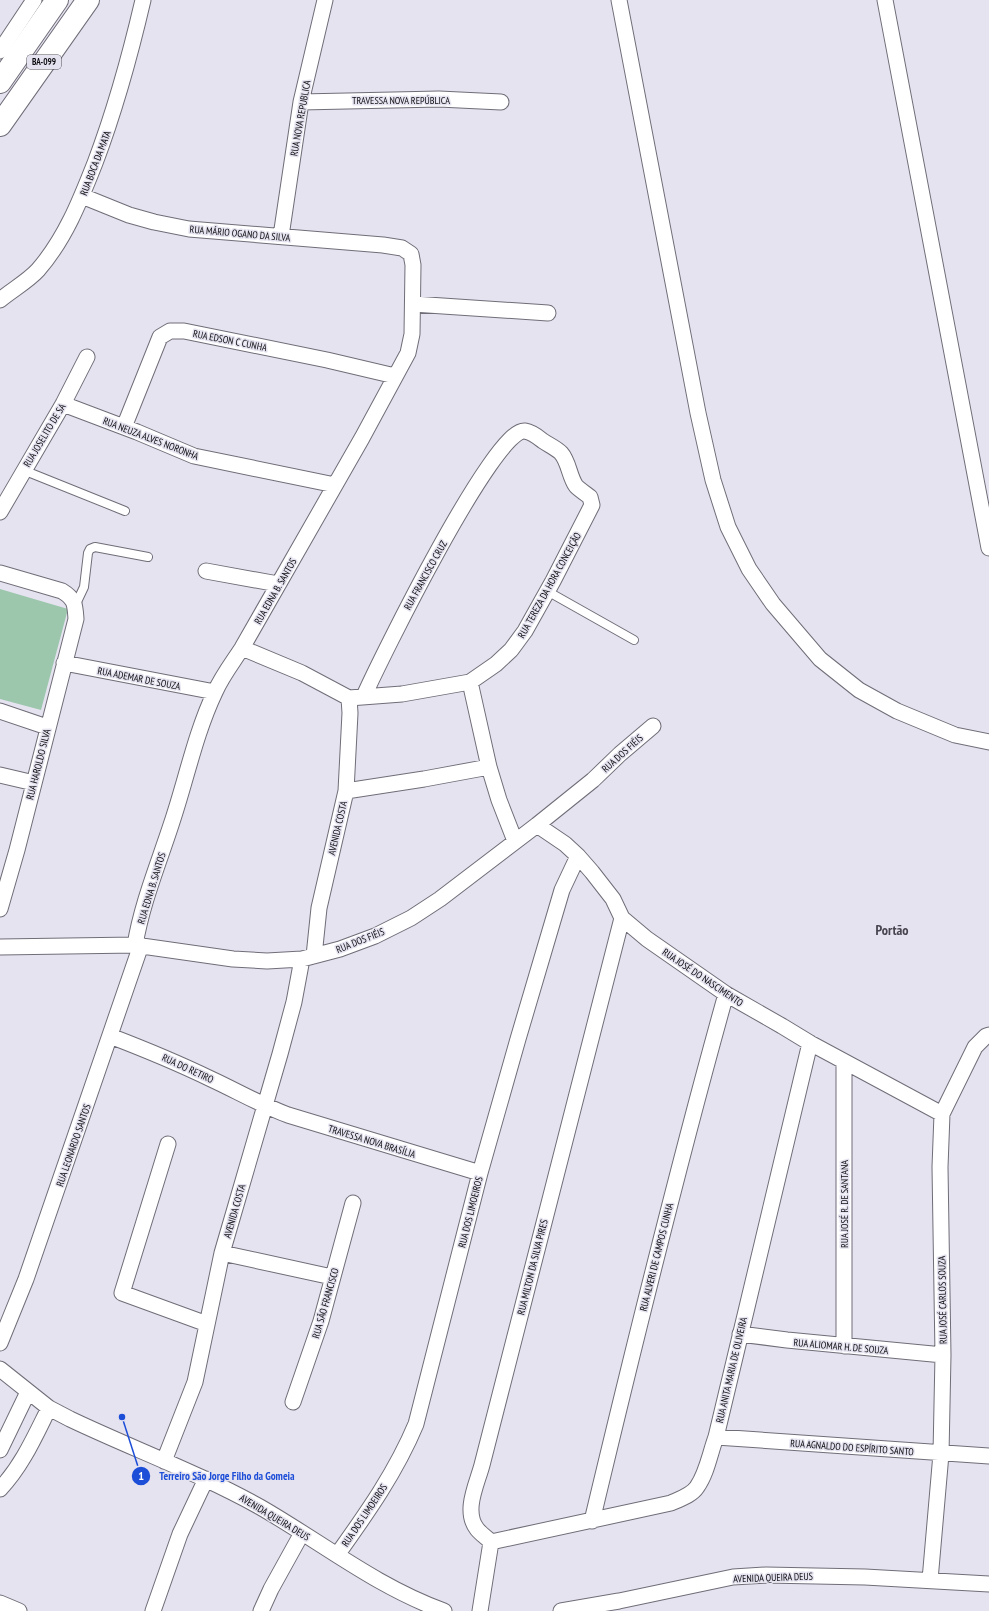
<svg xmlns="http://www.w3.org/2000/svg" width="989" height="1611" font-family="'PT Sans Narrow',sans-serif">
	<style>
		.green { fill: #9cc7ad }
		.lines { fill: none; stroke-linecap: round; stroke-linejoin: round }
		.lane-casing { stroke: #706d78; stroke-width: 10 }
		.street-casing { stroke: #706d78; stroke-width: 17 }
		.highway-casing { stroke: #706d78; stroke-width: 24 }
		.lane { stroke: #fff; stroke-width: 8 }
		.street { stroke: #fff; stroke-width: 15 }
		.highway { stroke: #fff; stroke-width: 22 }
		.labels { text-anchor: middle; stroke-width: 3; stroke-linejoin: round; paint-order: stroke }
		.shield { fill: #e6e3f0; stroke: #4e4c53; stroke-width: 1 }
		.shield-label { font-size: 9px; font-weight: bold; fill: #0d0c10 }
		.street-label { font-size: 10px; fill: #0d0c10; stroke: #e6e3f0 }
		.district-label { font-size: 14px; font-weight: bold; fill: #47444f; stroke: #e6e3f0 }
		.leader { fill: none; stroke: #1d4ed8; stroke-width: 1.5 }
		.callout-dot { fill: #1d4ed8; stroke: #e6e3f0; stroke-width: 1.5 }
		.mark-label { font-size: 12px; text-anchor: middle; font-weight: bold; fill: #fff }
		.callout-label { font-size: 11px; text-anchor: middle; font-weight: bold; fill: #1d4ed8; stroke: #e6e3f0; stroke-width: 3; stroke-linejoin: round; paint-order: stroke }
	</style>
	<rect width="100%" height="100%" fill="#e6e3f0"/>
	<path class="green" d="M0 589 68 609 41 710 0 699Z"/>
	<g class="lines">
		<defs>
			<path id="lane" d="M23 470 125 511
				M547 591 634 640
				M75 606 84 587 88 553 90 549 95 547 148 557"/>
			<path id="street" d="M619 0 698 413 713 480 728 527 749 569 773 604 820 659 859 690 897 711 955 735 989 742
				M885 0 989 548
				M0 51 34 0
				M301 102 439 99 501 102
				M82 196 129 215 154 222 189 229 383 245 402 248 411 254 413 265 412 334 408 353 362 438 242 648C233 662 222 676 215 692 195 734 186 781 171 825 158 865 142 903 135 945
				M281 236 301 102 325 0
				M0 300C12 290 28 281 38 270 65 239 80 201 95 163 115 110 130 56 143 0
				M413 304 548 313
				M63 404 137 432 194 456 335 485
				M124 427 160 337 170 331H184L327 360 395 376
				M0 512 63 404 87 357
				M206 571 278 584
				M0 573 62 591C75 599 75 604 76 619L17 850 0 909
				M242 648 302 673 349 698
				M64 663 215 692
				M470 682 489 767 499 800 515 841
				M349 698 402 694 470 682 496 664 511 650 525 631 553 581 592 505 590 497C586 494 580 490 576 486 569 476 569 462 561 453 556 448 549 445 543 441 538 437 532 432 525 431 495 426 379 662 364 696
				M0 711 47 727
				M0 775 34 783
				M346 791 424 779 489 767
				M537 825 565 844 578 856 592 872 613 899 622 918 647 939 726 994 782 1026 810 1043 942 1114
				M0 947 135 945 233 959 267 961 302 959 340 949 375 936 411 918 440 899 537 825 593 780 620 754 653 726
				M314 956 319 908 346 791 350 713 349 698
				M110 1036C144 1049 178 1063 211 1079 237 1091 261 1105 288 1115L480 1173
				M168 1144 122 1293 207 1324
				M222 1253 332 1277
				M740 1334 787 1340 943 1355
				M0 1343 26 1279 141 945
				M844 1346V1062
				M0 1369 49 1408 70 1419C133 1449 199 1473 260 1507 321 1542 377 1587 444 1611
				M293 1402 321 1321 353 1203
				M716 1437 989 1456
				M0 1450 28 1392
				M164 1461 195 1382 222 1253 280 1054 294 1002 302 959
				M0 1489C22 1466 35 1436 49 1408
				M592 1521C634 1345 677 1169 726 994
				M491 1542 671 1503C680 1499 692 1495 697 1487 707 1473 710 1453 716 1437L810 1043
				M491 1542C487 1538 481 1534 477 1529 463 1511 477 1484 482 1465L622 918
				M337 1555C367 1513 396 1472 416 1424L480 1173 518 1039 562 890 578 856
				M930 1580 941 1454 943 1355 940 1167 942 1114 975 1047 986 1036 989 1035
				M0 1603 19 1611
				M153 1611 180 1534 206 1479
				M261 1611 271 1589 302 1533
				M480 1611 491 1542
				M561 1611 619 1601 733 1577 766 1575 865 1577 989 1584"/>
			<path id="highway" d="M0 82 57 0
				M0 125 88 0"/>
		</defs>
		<use href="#lane" class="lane-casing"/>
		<use href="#street" class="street-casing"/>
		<use href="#highway" class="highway-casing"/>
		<use href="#lane" class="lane"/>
		<use href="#street" class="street"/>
		<use href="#highway" class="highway"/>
	</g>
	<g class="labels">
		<rect class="shield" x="27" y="55" width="34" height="14" rx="3"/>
		<g class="shield-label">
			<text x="44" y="65">BA-099</text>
		</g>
		<g class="street-label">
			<text x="401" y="104">TRAVESSA NOVA REPÚBLICA</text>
			<text transform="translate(300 118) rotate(-80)" y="4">RUA NOVA REPUBLICA</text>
			<text transform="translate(95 163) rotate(-69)" y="4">RUA BOCA DA MATA</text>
			<text transform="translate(240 233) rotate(5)" y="4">RUA MÁRIO OGANO DA SILVA</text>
			<text transform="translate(230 340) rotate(11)" y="4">RUA EDSON C CUNHA</text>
			<text transform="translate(44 435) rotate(-59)" y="4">RUA JOSELITO DE SA</text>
			<text transform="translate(151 438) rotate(21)" y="4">RUA NEUZA ALVES NORONHA</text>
			<text transform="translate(425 575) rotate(-61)" y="4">RUA FRANCISCO CRUZ</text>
			<text transform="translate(549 585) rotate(-61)" y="4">RUA TEREZA DA HORA CONCEIÇÃO</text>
			<text transform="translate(275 591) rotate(-60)" y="4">RUA EDNA B. SANTOS</text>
			<text transform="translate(139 678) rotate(11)" y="4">RUA ADEMAR DE SOUZA</text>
			<text transform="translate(622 753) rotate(-42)" y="4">RUA DOS FIÉIS</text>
			<text transform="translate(38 764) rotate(-76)" y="4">RUA HAROLDO SILVA</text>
			<text transform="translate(337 828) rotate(-77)" y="4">AVENIDA COSTA</text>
			<text transform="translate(151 888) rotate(-73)" y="4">RUA EDNA B. SANTOS</text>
			<text transform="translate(360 940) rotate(-22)" y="4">RUA DOS FIÉIS</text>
			<text transform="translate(703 977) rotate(34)" y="4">RUA JOSÉ DO NASCIMENTO</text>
			<text transform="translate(188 1068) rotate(25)" y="4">RUA DO RETIRO</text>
			<text transform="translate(372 1141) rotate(17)" y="4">TRAVESSA NOVA BRASÍLIA</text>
			<text transform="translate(73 1145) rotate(-71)" y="4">RUA LEONARDO SANTOS</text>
			<text transform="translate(844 1204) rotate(-90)" y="4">RUA JOSÉ R. DE SANTANA</text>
			<text transform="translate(234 1211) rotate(-74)" y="4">AVENIDA COSTA</text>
			<text transform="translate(470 1212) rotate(-76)" y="4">RUA DOS LIMOEIROS</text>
			<text transform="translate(656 1257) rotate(-76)" y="4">RUA ALVERI DE CAMPOS CUNHA</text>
			<text transform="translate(532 1267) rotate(-76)" y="4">RUA MILTON DA SILVA PIRES</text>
			<text transform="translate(942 1300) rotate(-91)" y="4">RUA JOSÉ CARLOS SOUZA</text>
			<text transform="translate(325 1303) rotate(-74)" y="4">RUA SÃO FRANCISCO</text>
			<text transform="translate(841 1346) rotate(5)" y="4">RUA ALIOMAR H. DE SOUZA</text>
			<text transform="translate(731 1370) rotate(-77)" y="4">RUA ANITA MARIA DE OLIVEIRA</text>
			<text transform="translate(852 1447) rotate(4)" y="4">RUA AGNALDO DO ESPÍRITO SANTO</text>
			<text transform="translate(364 1515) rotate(-56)" y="4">RUA DOS LIMOEIROS</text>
			<text transform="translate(275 1517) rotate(31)" y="4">AVENIDA QUEIRA DEUS</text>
			<text transform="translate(773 1577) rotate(-2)" y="4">AVENIDA QUEIRA DEUS</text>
		</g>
		<g class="district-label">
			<text x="892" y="935">Portão</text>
		</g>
	</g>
	<path class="leader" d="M122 1417L141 1476"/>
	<g class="callout-dot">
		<circle cx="122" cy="1417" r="4"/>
		<circle cx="141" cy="1476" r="10"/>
	</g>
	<g class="mark-label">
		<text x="141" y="1480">1</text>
	</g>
	<g class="callout-label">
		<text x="227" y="1480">Terreiro São Jorge Filho da Gomeia</text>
	</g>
</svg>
